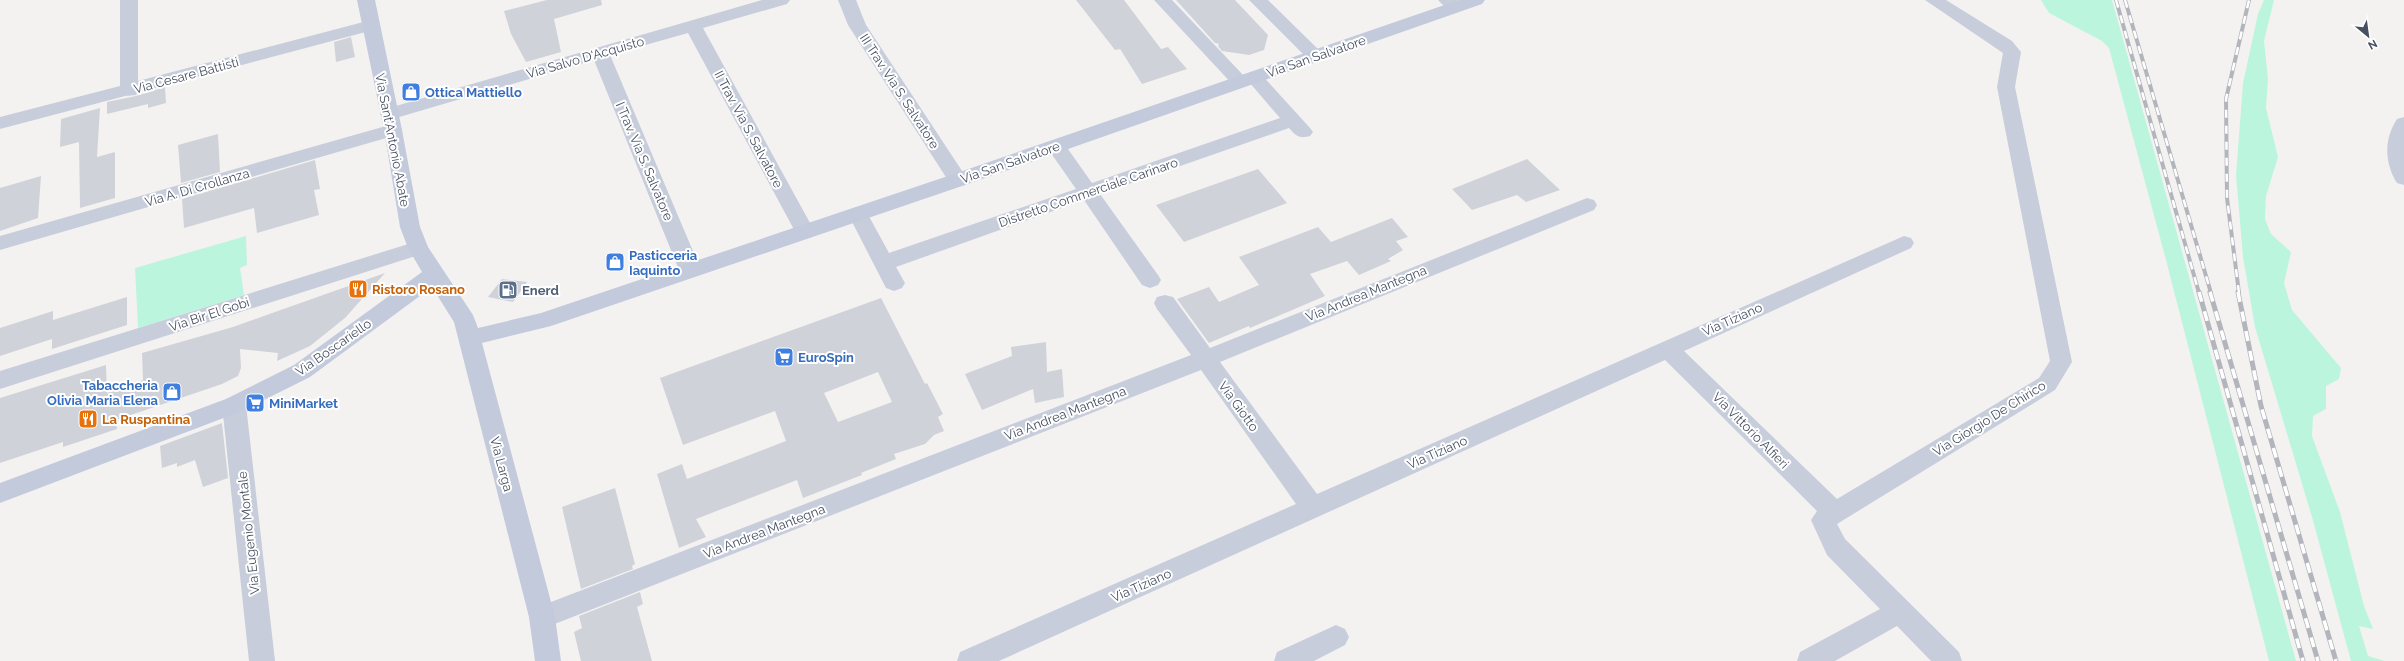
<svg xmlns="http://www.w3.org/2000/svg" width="2404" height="661" font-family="Raleway,sans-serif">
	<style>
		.green { fill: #bcf5dd }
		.building { fill: #d0d2d9; fill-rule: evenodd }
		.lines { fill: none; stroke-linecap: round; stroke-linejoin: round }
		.street { fill: #c7cddb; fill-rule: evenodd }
		.secondary { fill: #c2cadc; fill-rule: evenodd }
		.rail-far1-casing { stroke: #b3b5bd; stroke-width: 4 }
		.rail-casing { stroke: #b3b5bd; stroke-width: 5 }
		.rail-far1 { stroke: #fff; stroke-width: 2.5; stroke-dasharray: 8; stroke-linecap: butt }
		.rail { stroke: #fff; stroke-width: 3.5; stroke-dasharray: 10; stroke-linecap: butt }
		.labels { text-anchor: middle; stroke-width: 4; stroke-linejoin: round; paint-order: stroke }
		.street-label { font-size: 13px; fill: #475062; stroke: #fff }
		.shop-label { font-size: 13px; font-weight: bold; fill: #366cbe; stroke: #fff; text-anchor: start }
		.food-label { font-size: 13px; font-weight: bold; fill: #c56008; stroke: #fff; text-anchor: start }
		.service-label { font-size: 13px; font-weight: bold; fill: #4e5e75; stroke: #fff; text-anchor: start }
	</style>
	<rect width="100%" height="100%" fill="#f4f2f1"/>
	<path class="green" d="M2041 0H2112L2296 661H2269L2166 260 2109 48 2102 41 2049 13Z
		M2264 0H2274L2264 41 2268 79 2266 108 2278 157 2266 196 2265 219 2271 234 2291 252 2284 283 2292 310 2341 368 2339 379 2326 386V409L2313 416 2312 436 2340 512 2364 606 2373 629 2359 626 2368 656 2385 661H2351L2312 517 2255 327 2243 257 2236 175 2243 83 2258 14Z
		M246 236 247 265 240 268 244 295 138 328 135 268Z"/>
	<path class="building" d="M547 0H601L602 5 554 19 561 52 526 62 511 34 504 11Z
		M1076 0H1124L1161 49 1168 47 1187 69 1142 84 1120 49 1115 50Z
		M1176 0H1235L1268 35 1264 50 1249 55 1222 51 1218 46 1219 44 1215 43Z
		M351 37 355 57 336 62 334 42Z
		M165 87 166 103 148 108V104L107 114V102L136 96Z
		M100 108 97 157 115 152V198L80 208 79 142 60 147 61 119Z
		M218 134 220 172 181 183 178 145Z
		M1527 159 1560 190 1526 202 1517 195 1472 210 1452 189Z
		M315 160 320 189 314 190 319 215 257 233 254 208 184 228 182 199Z
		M1258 169 1287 203 1184 242 1156 205Z
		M41 176 38 218 0 231V188Z
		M1392 218 1408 237 1396 241 1403 250 1388 259 1391 261 1359 275 1347 261 1310 274 1325 296 1250 328 1249 326 1209 343 1177 299 1209 287 1219 302 1259 285 1239 257 1318 227 1331 242Z
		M385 273 345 318 310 346 277 361 278 353 240 349 241 368 238 376 222 384 116 420 117 429 63 447V442L0 463V398L106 365 107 393 143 380 142 353 233 327Z
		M502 279 527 282 513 302 488 297Z
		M127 297V325L52 349V339L0 356V328L53 311V320Z
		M881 298 925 384 927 383 943 414 938 417 944 431 934 435 925 444 894 454 896 459 861 473 862 475 803 498 797 480 696 519 706 537 679 548 657 474 682 464 687 479 786 441 775 411 683 445 660 378ZM878 372 892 402 838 422 824 393Z
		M1046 342 1047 372 1062 369 1064 397 1035 403 1033 389 982 410 965 374 1012 356 1011 347Z
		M222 423 228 478 203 487 195 460 177 467V463L162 468 160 446Z
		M615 488 635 564 632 566 633 569 581 589 562 507Z
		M640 592 643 604 637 607 652 661H581L574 632 582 628 579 616Z"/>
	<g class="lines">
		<path class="street" d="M120 0H138V81L371 20 377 21 380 25 377 29 137 93 136 95 125 96 0 129V117L120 86Z
			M762 0H790L787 4 703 28 815 232 812 237 805 239 798 237 688 33 610 55 701 270 697 275 690 278 683 275 679 270 594 60 389 120 382 118 380 114 382 110Z
			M838 0H856L866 25 968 180 965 185 958 187 951 185 848 25Z
			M1154 0H1172L1245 77 1248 73H1260L1310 128 1313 132 1310 136C1299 139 1296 136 1289 128L1100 194 1158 275 1161 280 1158 285 1150 288 1142 285 1084 200 896 267 905 283 902 288 894 291 886 288 848 214 851 209 858 207 865 209 889 253 1076 189 1046 146 1049 142 1056 140 1063 142 1092 183 1280 118 1249 82 1246 86H1234Z
			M1249 0H1268L1321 52 1324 56 1321 60H1309Z
			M1438 0H1457L1464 7 1461 11H1449Z
			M1925 0H1946L2012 41 2021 52 2015 87 2072 362 2055 390 1837 524 1845 539 1959 652 1962 661H1931L1897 626 1835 661H1797L1800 652 1880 609 1827 555 1811 520 1817 511 1665 360 999 661H957L960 652 1296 504 1201 370 542 629 533 625 529 617 533 609 1191 355 1157 309 1154 303 1157 297 1165 295 1173 297 1210 348 1587 198 1594 200 1597 205 1594 210 1220 362 1317 494 1904 236 1911 238 1914 243 1911 248 1684 351 1837 499 2039 378 2050 361 1997 87 2003 53Z
			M2404 117V185L2397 183C2384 162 2384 139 2397 119Z
			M393 124 400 126 402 130 400 134 0 250V236Z
			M418 241 425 243 428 248 425 253 0 389V371Z
			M234 396 242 399 246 405 275 661H249L222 405 226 399Z
			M1336 625 1345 629 1349 637 1345 645 1314 661H1274L1277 652Z"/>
		<path class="secondary" d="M357 0H375L402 130 420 227 428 247 473 315 478 328 541 313 951 175 1459 0H1485L1482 4 965 185 551 326 482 343 555 617 561 661H535L529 617 454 322 432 287 310 377 242 411 0 503V483L226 399 294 365 422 272 408 248 400 227 384 130Z"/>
		<defs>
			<path id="rail-far1" d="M2116 0 2199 293
				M2125 0 2211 293
				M2239 293 2227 198 2226 99 2249 0"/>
			<path id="rail" d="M2199 292 2303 661
				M2210 292 2318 661
				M2238 292 2261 406 2336 661"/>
		</defs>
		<use href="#rail-far1" class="rail-far1-casing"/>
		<use href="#rail" class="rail-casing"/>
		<use href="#rail-far1" class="rail-far1"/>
		<use href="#rail" class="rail"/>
	</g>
	<defs>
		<symbol id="shop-square" viewBox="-11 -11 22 22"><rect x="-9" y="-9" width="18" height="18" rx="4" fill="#3f7fe0" stroke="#fff"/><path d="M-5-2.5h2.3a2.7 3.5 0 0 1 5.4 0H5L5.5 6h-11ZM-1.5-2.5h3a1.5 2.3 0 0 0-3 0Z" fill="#fff"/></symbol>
		<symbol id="restaurant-square" viewBox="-11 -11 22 22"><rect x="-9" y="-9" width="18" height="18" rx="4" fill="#e8710a" stroke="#fff"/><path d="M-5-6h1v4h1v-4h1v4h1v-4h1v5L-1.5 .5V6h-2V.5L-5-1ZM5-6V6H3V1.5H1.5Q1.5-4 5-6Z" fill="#fff"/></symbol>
		<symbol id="fuel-square" viewBox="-11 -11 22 22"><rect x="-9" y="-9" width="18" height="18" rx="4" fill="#5c6f8a" stroke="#fff"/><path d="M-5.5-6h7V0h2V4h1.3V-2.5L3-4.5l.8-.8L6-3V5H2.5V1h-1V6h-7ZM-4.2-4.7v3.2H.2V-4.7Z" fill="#fff"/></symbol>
		<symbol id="supermarket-square" viewBox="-11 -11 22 22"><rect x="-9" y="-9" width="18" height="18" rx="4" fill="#3f7fe0" stroke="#fff"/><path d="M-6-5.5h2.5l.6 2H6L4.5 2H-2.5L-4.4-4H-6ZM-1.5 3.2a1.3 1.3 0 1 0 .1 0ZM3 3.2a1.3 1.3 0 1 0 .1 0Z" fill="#fff"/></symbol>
	</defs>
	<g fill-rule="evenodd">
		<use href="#shop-square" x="400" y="81" width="22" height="22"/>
		<use href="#shop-square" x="604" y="251" width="22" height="22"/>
		<use href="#restaurant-square" x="347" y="278" width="22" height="22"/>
		<use href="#fuel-square" x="497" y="279" width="22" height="22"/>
		<use href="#supermarket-square" x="773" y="346" width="22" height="22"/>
		<use href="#shop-square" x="161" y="381" width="22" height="22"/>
		<use href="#supermarket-square" x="244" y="392" width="22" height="22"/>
		<use href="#restaurant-square" x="77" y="408" width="22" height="22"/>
	</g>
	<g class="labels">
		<g class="street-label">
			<text transform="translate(1316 56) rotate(-19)" y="5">Via San Salvatore</text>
			<text transform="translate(585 57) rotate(-16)" y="5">Via Salvo D'Acquisto</text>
			<text transform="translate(186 75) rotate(-15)" y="5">Via Cesare Battisti</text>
			<text transform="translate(900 91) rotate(57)" y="5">III Trav. Via S. Salvatore</text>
			<text transform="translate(749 129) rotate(62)" y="5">II Trav. Via S. Salvatore</text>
			<text transform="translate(393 140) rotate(79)" y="5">Via Sant'Antonio Abate</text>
			<text transform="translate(645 161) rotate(67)" y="5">I Trav. Via S. Salvatore</text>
			<text transform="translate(1010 162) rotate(-19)" y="5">Via San Salvatore</text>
			<text transform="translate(197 187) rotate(-16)" y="5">Via A. Di Crollanza</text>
			<text transform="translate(1088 192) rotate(-19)" y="5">Distretto Commerciale Carinaro</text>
			<text transform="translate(1366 293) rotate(-22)" y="5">Via Andrea Mantegna</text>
			<text transform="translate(209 314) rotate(-18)" y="5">Via Bir El Gobi</text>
			<text transform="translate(1732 319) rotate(-24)" y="5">Via Tiziano</text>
			<text transform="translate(333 347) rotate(-35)" y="5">Via Boscariello</text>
			<text transform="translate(1239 406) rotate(54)" y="5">Via Giotto</text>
			<text transform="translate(1065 413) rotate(-21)" y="5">Via Andrea Mantegna</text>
			<text transform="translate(1989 418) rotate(-32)" y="5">Via Giorgio De Chirico</text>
			<text transform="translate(1751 430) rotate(45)" y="5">Via Vittorio Alfieri</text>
			<text transform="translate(1437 452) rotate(-24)" y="5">Via Tiziano</text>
			<text transform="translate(502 464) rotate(75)" y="5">Via Larga</text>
			<text transform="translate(764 531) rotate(-21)" y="5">Via Andrea Mantegna</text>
			<text transform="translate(248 533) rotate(-96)" y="5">Via Eugenio Montale</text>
			<text transform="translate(1141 585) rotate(-24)" y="5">Via Tiziano</text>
		</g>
		<g class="shop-label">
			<text x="425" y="97">Ottica Mattiello</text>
			<text x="629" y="260">Pasticceria<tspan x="629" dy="15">Iaquinto</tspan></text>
			<text x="798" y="362">EuroSpin</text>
			<text x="158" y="390" text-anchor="end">Tabaccheria<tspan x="158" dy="15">Olivia Maria Elena</tspan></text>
			<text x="269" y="408">MiniMarket</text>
		</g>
		<g class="food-label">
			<text x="372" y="294">Ristoro Rosano</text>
			<text x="102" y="424">La Ruspantina</text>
		</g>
		<g class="service-label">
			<text x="522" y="295">Enerd</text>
		</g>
	</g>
	<g transform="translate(2368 36) rotate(151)" stroke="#ffffff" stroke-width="3" paint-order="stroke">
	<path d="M0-3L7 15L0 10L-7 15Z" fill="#475062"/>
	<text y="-6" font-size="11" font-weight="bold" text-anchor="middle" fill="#475062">N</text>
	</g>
</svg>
